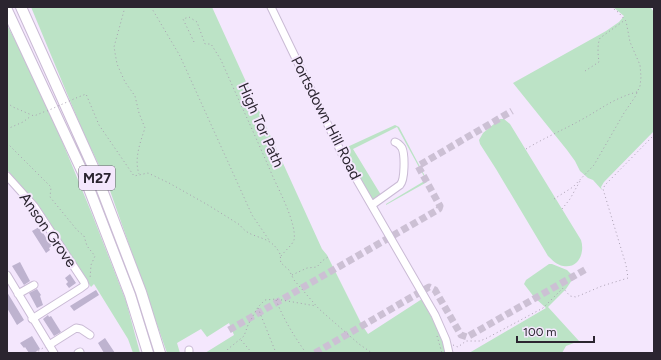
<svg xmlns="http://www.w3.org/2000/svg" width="661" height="360" font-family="Figtree,sans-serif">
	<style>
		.green { fill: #bce3c6 }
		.building { fill: #beb3cf }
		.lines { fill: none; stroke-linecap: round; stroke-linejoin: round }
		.minor-tunnel { stroke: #ccc0d4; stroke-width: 7; stroke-dasharray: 7 3.5; stroke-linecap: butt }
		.minor-casing { stroke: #cabbd5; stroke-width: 9 }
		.highway-casing { stroke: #cabbd5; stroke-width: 12 }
		.path { stroke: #a99fb1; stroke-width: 1; stroke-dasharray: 1 3; stroke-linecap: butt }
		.minor { stroke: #fff; stroke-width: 7 }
		.highway { stroke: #fff; stroke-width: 10 }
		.path-bridge { stroke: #a99fb1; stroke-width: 1; stroke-dasharray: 1 3; stroke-linecap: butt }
		.labels { text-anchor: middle; stroke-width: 4; stroke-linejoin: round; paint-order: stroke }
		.shield { fill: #f4e7fd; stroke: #675f6e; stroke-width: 1 }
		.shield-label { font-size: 14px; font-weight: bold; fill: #2b2530 }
		.street-label { font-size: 15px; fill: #2b2530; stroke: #f4e7fd }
	</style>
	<rect width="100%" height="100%" fill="#f4e7fd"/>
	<path class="green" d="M31 7H212L322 249 327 255 362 325 368 334 422 299 439 332 446 353H205L234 335 229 323 207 337 201 329 177 343 180 353H167L107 182 83 132Z
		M613 7H650L654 12V131L604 182 601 187 602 190 593 180 588 178 580 171 575 161 567 150 513 83 606 31 619 22 624 16Z
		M7 25 24 57 60 136 92 214 126 301 140 353H133L128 339 94 284 91 287 39 206 7 170Z
		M500 119H504L510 124 581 240C585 252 579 269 563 266 557 265 552 260 548 256L496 169 480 144 479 140 483 133Z
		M395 125 399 127 427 180V182L386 205V204L426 180 397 127 353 149 381 195 373 202 345 154H348L350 150 345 148Z
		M549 264H552L567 270 574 277 566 289 548 307 579 341 566 346 562 353H469L546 308 534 297 524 284 526 280Z"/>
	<path class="building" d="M39 227 47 239 48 238 53 245 49 248 50 250 46 253 32 231Z
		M20 262 30 281 24 285 12 266Z
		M70 274 76 283 69 288 66 284 68 282 65 278Z
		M37 289 41 295 40 296 43 305 37 308 29 293Z
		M96 290 99 295 74 311 70 306Z
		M7 292 24 320 17 325 7 308Z
		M48 315 49 317 51 316 61 332 54 336 43 319Z
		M32 336 40 349 34 353H29L25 347 24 348 20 343Z
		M105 338 115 353H104L98 343Z"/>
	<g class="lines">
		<path class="minor-tunnel" d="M229 330 439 209 440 206 418 166 512 111
			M315 353 429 287 435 290 461 335 467 337 588 268"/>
		<defs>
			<path id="minor" d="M271 7 342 154 435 315 446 340 449 353
				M7 176 34 206 84 282 85 285 81 288 32 319
				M372 205 400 185C405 180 405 155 402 148 400 145 398 143 395 142
				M7 275 54 353
				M18 294 34 285
				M49 345 76 328 81 329 90 335
				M189 350V353
				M78 353 80 352"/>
			<path id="highway" d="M21 7 94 169 141 292 160 353
				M7 10 83 173 130 295 148 353"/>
		</defs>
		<use href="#minor" class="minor-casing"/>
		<use href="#highway" class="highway-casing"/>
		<path class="path" d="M125 7 114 47 117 64 125 82 135 96 139 113 145 128C140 143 134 159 139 174
			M151 7 180 56 252 215 269 240
			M194 42 183 19 189 17 197 22 205 44H211L221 60C238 99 256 137 273 177 280 192 297 225 294 240 293 244 284 252 281 256
			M585 71 599 62C598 55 597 45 600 38L625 20
			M76 98 86 94 99 125 134 176 148 173 169 183 208 205 240 225C251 241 270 233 280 254 281 257 280 260 281 263L289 270 294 280 319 309 359 344 372 353
			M7 103 13 107 34 116 46 111
			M7 129 23 122 31 116
			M7 143 51 187 50 197 77 230 84 236 87 246 95 256 91 265 90 279
			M526 149C544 138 563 130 581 120 601 109 614 98 637 92
			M554 199 573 187 594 165 624 113 635 97 640 86 641 77 640 65 630 42 626 21 618 12 611 7
			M562 209 570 199 580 181
			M292 275 307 268 317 267 322 261 328 257
			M276 300C284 320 294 336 306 353
			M258 308 276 353
			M437 336 442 353
			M241 340 252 353
			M453 345 458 347 466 341H480L487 338 543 308 563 288 570 296 576 297 602 286 628 278 626 265 603 189 605 185 654 135
			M35 353 43 348
			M225 353 228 349 244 336 248 325 258 307 265 300 276 299 316 306"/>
		<use href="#minor" class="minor"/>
		<use href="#highway" class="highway"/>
		<path class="path-bridge" d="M47 111 76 98"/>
	</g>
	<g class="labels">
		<rect class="shield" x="79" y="166" width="36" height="24" rx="3"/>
		<g class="shield-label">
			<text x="97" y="183">M27</text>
		</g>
		<g class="street-label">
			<text transform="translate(326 118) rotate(63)" y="5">Portsdown Hill Road</text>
			<text transform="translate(261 125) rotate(66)" y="5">High Tor Path</text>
			<text transform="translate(48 230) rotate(55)" y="5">Anson Grove</text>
		</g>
	</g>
	<rect width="661" height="360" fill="none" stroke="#2b2530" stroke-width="16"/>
	<path d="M517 336v6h77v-6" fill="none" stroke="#2b2530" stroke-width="2"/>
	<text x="523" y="336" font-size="12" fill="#2b2530" stroke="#f4e7fd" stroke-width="3" paint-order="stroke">100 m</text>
</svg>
